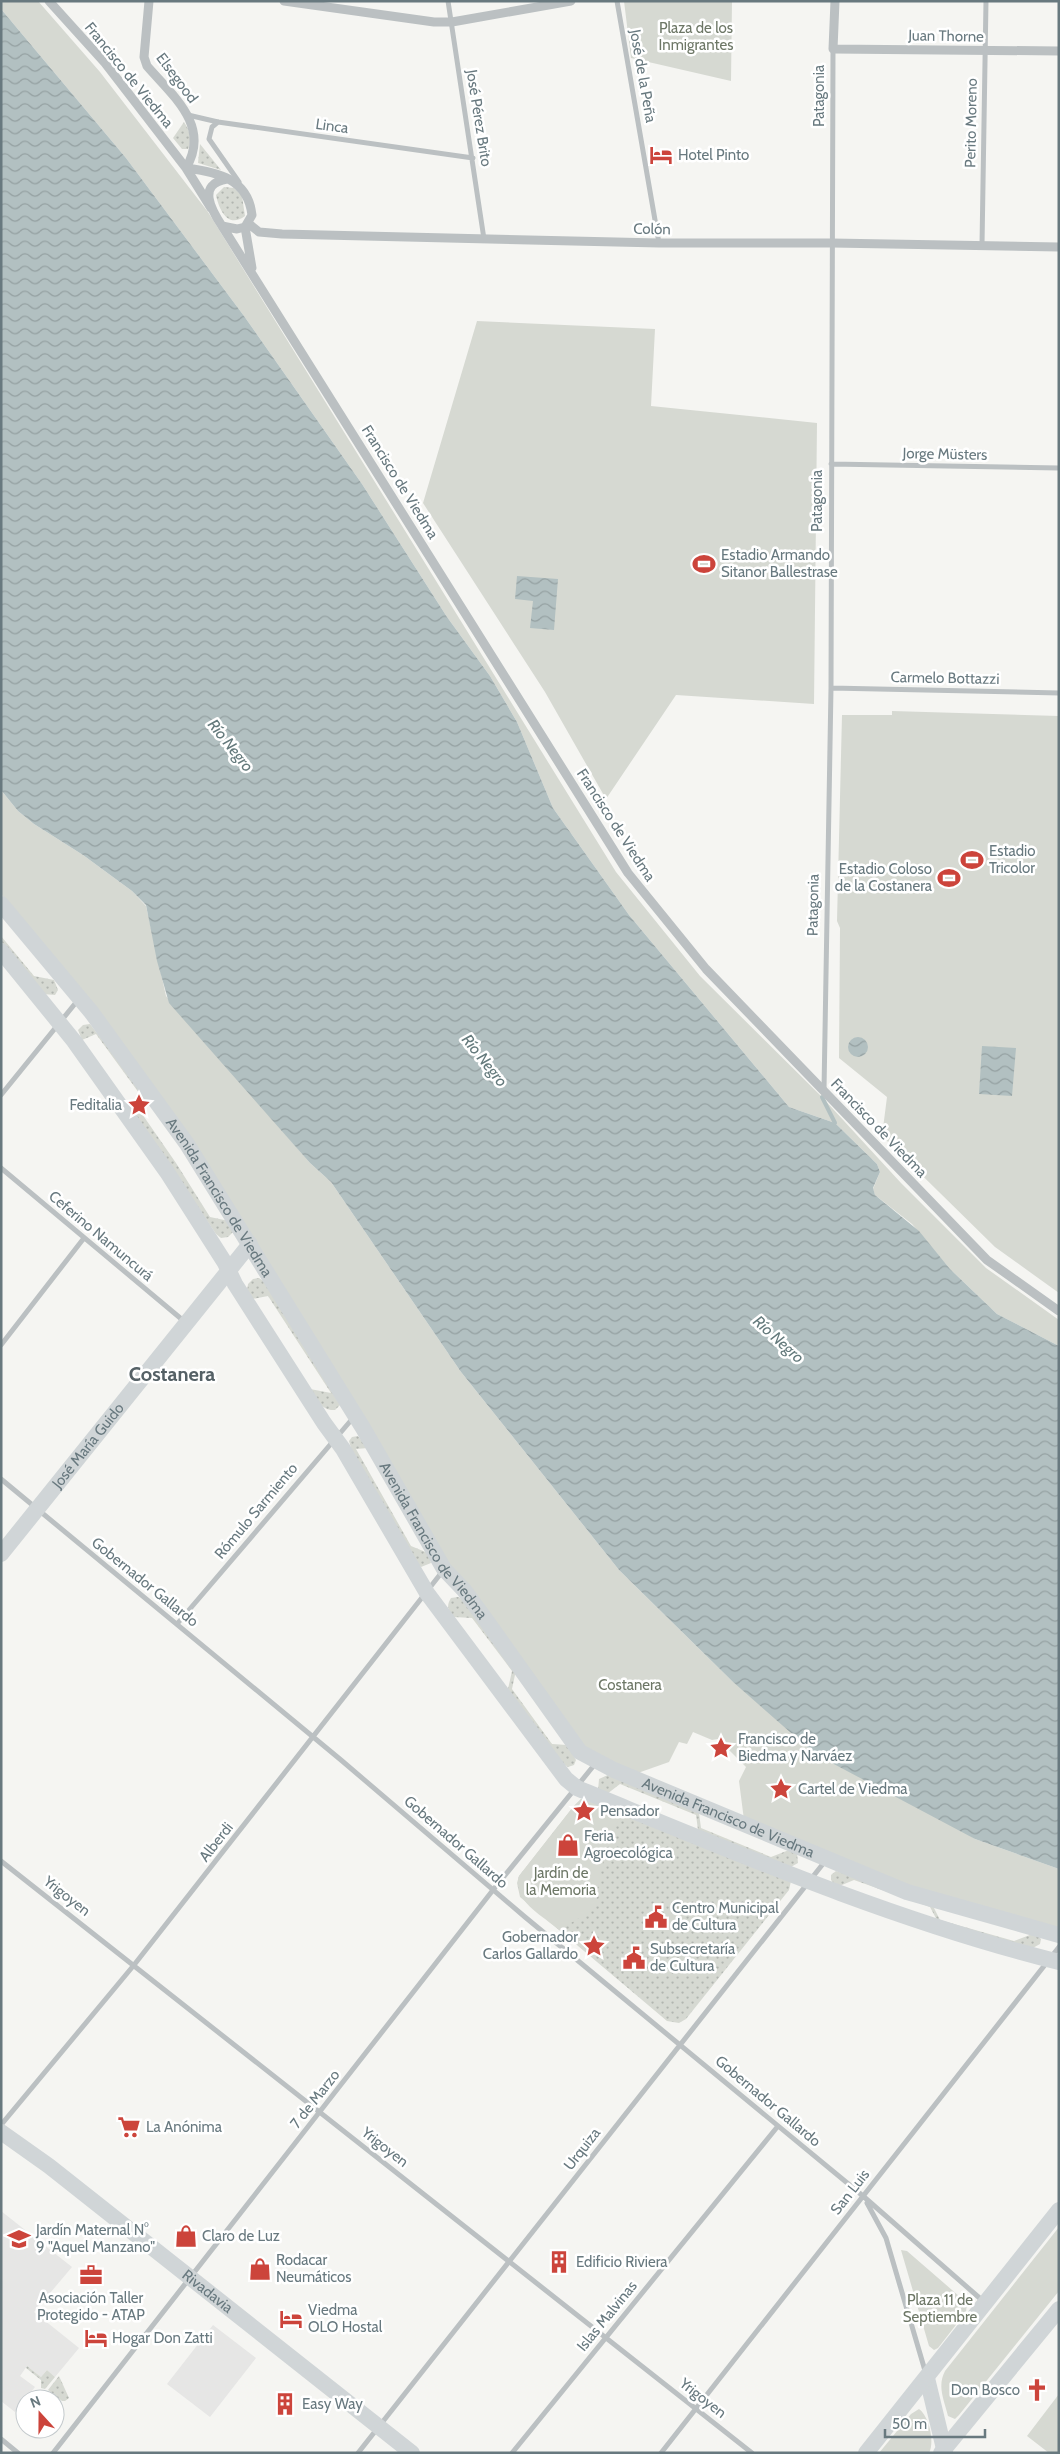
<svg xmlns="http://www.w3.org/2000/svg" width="1060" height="2454" font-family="Cabin,sans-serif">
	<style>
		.built { fill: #e6e6e5 }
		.grass { fill: url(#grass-dots) }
		.green { fill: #d6d9d2 }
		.water { fill: url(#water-waves) }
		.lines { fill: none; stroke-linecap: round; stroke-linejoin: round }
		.stream { stroke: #b2c0c1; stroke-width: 4 }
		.minor { stroke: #bbc0c2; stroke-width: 5 }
		.tertiary { stroke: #bbc0c2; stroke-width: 9 }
		.secondary { stroke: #d0d5d7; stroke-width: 16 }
		.labels { text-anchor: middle; stroke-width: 5; stroke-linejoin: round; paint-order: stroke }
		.park-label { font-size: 15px; fill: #6d7766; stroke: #fff }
		.street-label { font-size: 15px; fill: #68797f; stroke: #fff }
		.poi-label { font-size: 15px; fill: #68797f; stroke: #fff; text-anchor: start }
		.water-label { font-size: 16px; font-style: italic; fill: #647a7c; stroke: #fff }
		.district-label { font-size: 20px; font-weight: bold; fill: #556166; stroke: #fff }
	</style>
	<defs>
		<pattern id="grass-dots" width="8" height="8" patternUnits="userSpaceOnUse" patternTransform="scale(1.25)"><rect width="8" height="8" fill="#d6d9d2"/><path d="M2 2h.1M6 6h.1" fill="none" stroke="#b1b5b0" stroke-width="1.8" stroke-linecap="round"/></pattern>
		<pattern id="water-waves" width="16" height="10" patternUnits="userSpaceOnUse" patternTransform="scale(1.25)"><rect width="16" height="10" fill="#b2c0c1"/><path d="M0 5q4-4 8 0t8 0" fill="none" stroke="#95a1a2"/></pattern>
	</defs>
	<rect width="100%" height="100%" fill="#f5f5f2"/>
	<path class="built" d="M1 2211 72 2267 34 2312 79 2348 55 2377 47 2370 41 2377 27 2366 20 2376 35 2387 15 2412 1 2401Z
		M213 2325 256 2358 210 2417 167 2384Z"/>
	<path class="grass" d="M184 122C190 131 192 139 188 149H182L173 138Z
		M200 144 221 170 198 163Z
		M224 187 234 188 242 196 245 216C228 229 219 210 216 195Z
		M1 936 34 976 54 980 58 990 55 995 43 994 1 941Z
		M90 1024 146 1097 140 1111 176 1163 210 1217 229 1221 233 1232 228 1237 221 1238 216 1234 131 1108 139 1093 96 1034 82 1040 78 1030 83 1025Z
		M259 1278 265 1282 340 1405 335 1410C321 1411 317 1399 310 1389L331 1393 268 1296 252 1299 247 1291 248 1284 253 1279Z
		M358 1436 368 1448 356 1449 411 1546 428 1553 431 1563 421 1567 417 1563 351 1448 349 1441 352 1437Z
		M458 1597 464 1600 516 1670 512 1689 552 1744 567 1745 576 1760 574 1765 568 1767 562 1763 508 1689 512 1671 472 1618 454 1617C448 1610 446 1606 451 1598Z
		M610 1774 699 1813 701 1828 771 1857 789 1850 797 1853 798 1863 789 1868 698 1830 696 1815 620 1784 607 1794 598 1791 599 1779Z
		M581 1799H586L791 1881 789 1890 686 2019 679 2023 667 2021 520 1897 517 1883 519 1876 573 1807Z
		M836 1871 932 1904 940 1920 1014 1941 1035 1933 1041 1939 1040 1944 1031 1949 938 1922 930 1907 854 1880 837 1887 831 1880V1875Z
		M27 2366 41 2377 47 2370 55 2377 45 2389 41 2388V2380L26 2368Z
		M59 2376 69 2398 65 2401H62L48 2390Z"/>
	<path class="green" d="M1 1H38L100 72 208 212 616 872 700 976 822 1097 901 1183 986 1268 1059 1320V1346L997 1314 950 1269 912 1224 875 1195 873 1189 880 1172 877 1164 835 1123 789 1107 629 915 553 808 517 722 490 676 447 617 362 484 244 316 126 158 1 9Z
		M624 1H732L731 81 631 58Z
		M477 321 655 329 651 406 817 423 814 704 676 695 606 799 545 692 423 503Z
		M892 711 1059 716V1293L995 1247 882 1136 887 1097 839 1058 840 928 837 921 842 715H892Z
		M1 790 18 811 34 824 83 855 132 891 146 906 166 996 310 1163 331 1182 461 1372 584 1526 619 1570 732 1681 975 1839 1059 1869V1929L909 1887 744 1820 739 1781 746 1767 729 1750 724 1738 712 1740 693 1732 687 1744 679 1742 669 1762 635 1774 584 1750 450 1565 363 1414 67 978 1 894Z
		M581 1799H586L622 1811C608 1842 597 1874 596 1908L559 1930C542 1915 512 1901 519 1876L573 1807Z
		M1059 2227V2291L959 2415 955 2419 948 2416C944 2400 937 2386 945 2371Z
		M901 2250 907 2251 967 2303 966 2312 938 2348 934 2350 929 2346Z
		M1059 2394V2453H1049L1027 2436Z
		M919 2409C929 2416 935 2442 929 2453H879L911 2414Z"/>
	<path class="water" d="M1 9 126 158 244 316 362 484 447 617 490 676 517 722 553 808 629 915 789 1107 835 1123 877 1164 880 1172 873 1188 875 1195 919 1231 950 1269 997 1314 1059 1346V1869L975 1839 815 1754 732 1681 619 1570 584 1526 461 1372 331 1182 310 1163 169 1003 157 961 146 905 132 891 83 855 34 824 18 811 1 790Z
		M517 576 558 579 554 630 530 628 533 601 515 599Z
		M848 1047a10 10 0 1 1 20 0a10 10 0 1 1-20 0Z
		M982 1046 1016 1048 1012 1096 979 1094Z"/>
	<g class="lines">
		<path class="stream" d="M822 1097 835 1123"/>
		<path class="minor" d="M448 1 484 239
			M617 1 659 243
			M188 115 218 122 473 158
			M218 122 212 127 209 139 239 182
			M982 245 986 1
			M831 464 1059 468
			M831 688 1059 693
			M824 1090 831 688 833 49
			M1 1095 78 1000
			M1 1168 185 1322
			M1 1345 84 1238
			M1 1479 341 1760 525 1917 863 2196 983 2301
			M177 1624 353 1418
			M1 1861 752 2453
			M1 2125 134 1965 442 1572
			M867 2203 886 2238 926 2374
			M1 2439 18 2453
			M53 2453 493 1890 595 1764
			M358 2453 826 1860
			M512 2453 778 2126
			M661 2453 1059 1947"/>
		<path class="tertiary" d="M49 1 105 63 186 168 211 208
			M149 1 144 57 147 66C173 96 211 126 186 168
			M284 1 434 22H452L571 1
			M835 1 833 49 1059 51
			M186 168C218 172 248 179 252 215L245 227 237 229 222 226C212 211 196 184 227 179
			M249 224 259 232 282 234 659 243H832L1059 247
			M222 226 628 873 706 969 987 1260 1059 1311
			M245 227 252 268"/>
		<g class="secondary">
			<path id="s1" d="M1 904 92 1013 187 1144 363 1428 444 1569 464 1590 483 1616 580 1752 614 1770 907 1892 1059 1935"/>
			<path d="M1 951 74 1041 167 1172 225 1263 235 1284 324 1423 343 1449 427 1593 566 1779 577 1788C734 1852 894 1921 1059 1962"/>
			<path id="s2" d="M1 1554 250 1244"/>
			<path id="s3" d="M1 2132 49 2166 412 2453"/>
			<path d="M927 2378 945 2453"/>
			<path d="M866 2453 1059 2210"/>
			<path d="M941 2453 1059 2309"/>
		</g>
	</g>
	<defs>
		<symbol id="hotel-bare" viewBox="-9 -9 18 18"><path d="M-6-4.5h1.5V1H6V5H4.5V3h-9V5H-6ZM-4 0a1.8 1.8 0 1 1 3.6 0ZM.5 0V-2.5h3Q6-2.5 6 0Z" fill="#cc443b" stroke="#fff" stroke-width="2.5" paint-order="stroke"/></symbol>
		<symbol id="stadium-bare" viewBox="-9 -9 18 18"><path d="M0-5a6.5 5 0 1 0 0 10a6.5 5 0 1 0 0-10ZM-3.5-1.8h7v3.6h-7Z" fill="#cc443b" stroke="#fff" stroke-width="2.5" paint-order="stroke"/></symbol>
		<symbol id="sight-bare" viewBox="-9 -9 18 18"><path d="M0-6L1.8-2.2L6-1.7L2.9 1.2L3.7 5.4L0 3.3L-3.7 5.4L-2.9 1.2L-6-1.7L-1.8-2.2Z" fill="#cc443b" stroke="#fff" stroke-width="2.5" paint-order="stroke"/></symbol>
		<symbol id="shop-bare" viewBox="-9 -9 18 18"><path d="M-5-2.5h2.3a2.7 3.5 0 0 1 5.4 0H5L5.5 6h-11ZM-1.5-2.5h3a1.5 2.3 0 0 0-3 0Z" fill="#cc443b" stroke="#fff" stroke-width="2.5" paint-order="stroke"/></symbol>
		<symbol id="civic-bare" viewBox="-9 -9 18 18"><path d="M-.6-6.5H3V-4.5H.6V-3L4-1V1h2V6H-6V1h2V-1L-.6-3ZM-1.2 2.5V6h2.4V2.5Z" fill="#cc443b" stroke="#fff" stroke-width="2.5" paint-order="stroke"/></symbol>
		<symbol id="supermarket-bare" viewBox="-9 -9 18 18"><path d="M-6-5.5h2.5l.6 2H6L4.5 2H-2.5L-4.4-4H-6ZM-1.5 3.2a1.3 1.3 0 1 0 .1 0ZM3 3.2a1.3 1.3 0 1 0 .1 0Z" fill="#cc443b" stroke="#fff" stroke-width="2.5" paint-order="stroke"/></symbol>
		<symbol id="school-bare" viewBox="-9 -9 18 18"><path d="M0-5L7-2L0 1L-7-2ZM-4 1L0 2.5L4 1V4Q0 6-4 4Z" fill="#cc443b" stroke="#fff" stroke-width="2.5" paint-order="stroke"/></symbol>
		<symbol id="building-bare" viewBox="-9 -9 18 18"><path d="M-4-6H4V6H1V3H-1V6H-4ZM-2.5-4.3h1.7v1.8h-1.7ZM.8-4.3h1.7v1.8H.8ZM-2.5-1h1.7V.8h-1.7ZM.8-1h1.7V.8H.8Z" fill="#cc443b" stroke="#fff" stroke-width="2.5" paint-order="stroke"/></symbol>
		<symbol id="office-bare" viewBox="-9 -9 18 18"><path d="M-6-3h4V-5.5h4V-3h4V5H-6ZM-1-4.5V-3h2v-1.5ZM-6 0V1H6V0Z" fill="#cc443b" stroke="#fff" stroke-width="2.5" paint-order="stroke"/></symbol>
		<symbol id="church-bare" viewBox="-9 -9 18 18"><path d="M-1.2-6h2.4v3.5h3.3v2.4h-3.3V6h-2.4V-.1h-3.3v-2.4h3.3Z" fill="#cc443b" stroke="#fff" stroke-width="2.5" paint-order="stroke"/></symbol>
	</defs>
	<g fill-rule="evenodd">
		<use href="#hotel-bare" x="645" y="139" width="32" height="32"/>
		<use href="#stadium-bare" x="688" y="548" width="32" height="32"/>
		<use href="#stadium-bare" x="956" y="844" width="32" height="32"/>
		<use href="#stadium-bare" x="933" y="862" width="32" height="32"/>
		<use href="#sight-bare" x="123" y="1089" width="32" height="32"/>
		<use href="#sight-bare" x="705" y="1732" width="32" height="32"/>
		<use href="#sight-bare" x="765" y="1773" width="32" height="32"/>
		<use href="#sight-bare" x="568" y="1795" width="32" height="32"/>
		<use href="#shop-bare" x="552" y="1829" width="32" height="32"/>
		<use href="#civic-bare" x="640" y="1901" width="32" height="32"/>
		<use href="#sight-bare" x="578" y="1930" width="32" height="32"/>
		<use href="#civic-bare" x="618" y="1942" width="32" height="32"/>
		<use href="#supermarket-bare" x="113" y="2111" width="32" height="32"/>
		<use href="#shop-bare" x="170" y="2220" width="32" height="32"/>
		<use href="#school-bare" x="3" y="2223" width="32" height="32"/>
		<use href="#building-bare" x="543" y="2246" width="32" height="32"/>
		<use href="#shop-bare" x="244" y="2253" width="32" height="32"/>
		<use href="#office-bare" x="75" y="2259" width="32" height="32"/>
		<use href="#hotel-bare" x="275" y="2303" width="32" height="32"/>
		<use href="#hotel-bare" x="80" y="2322" width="32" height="32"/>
		<use href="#church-bare" x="1021" y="2374" width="32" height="32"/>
		<use href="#building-bare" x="269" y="2388" width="32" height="32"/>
	</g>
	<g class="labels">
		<g class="park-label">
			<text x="696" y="33">Plaza de los<tspan x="696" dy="17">Inmigrantes</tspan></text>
			<text x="630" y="1690">Costanera</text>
			<text x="561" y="1878">Jardín de<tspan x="561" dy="17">la Memoria</tspan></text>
			<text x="940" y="2305">Plaza 11 de<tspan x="940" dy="17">Septiembre</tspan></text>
		</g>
		<g class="street-label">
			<text transform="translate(946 36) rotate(1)" y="5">Juan Thorne</text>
			<text transform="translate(129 75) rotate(51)" y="5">Francisco de Viedma</text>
			<text transform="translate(643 76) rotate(80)" y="5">José de la Peña</text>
			<text transform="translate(177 78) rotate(53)" y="5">Elsegood</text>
			<text transform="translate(819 96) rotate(-90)" y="5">Patagonia</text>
			<text transform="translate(479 118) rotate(81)" y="5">José Pérez Brito</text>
			<text transform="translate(971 123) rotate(-89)" y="5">Perito Moreno</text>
			<text transform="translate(332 126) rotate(8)" y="5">Linca</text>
			<text transform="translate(652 229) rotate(1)" y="5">Colón</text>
			<text transform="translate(945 454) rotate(1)" y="5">Jorge Müsters</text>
			<text transform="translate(400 482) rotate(58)" y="5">Francisco de Viedma</text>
			<text transform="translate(817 501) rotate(-90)" y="5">Patagonia</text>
			<text transform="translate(945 678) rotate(1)" y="5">Carmelo Bottazzi</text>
			<text transform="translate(616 825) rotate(57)" y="5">Francisco de Viedma</text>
			<text transform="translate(813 905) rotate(-89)" y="5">Patagonia</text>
			<text transform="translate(879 1128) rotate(46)" y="5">Francisco de Viedma</text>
			<text dy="5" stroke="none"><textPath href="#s1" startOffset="366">Avenida Francisco de Viedma</textPath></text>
			<text transform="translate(101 1236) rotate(40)" y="5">Ceferino Namuncurá</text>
			<text dy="5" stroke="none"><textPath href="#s2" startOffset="139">José María Guido</textPath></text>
			<text transform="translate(256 1511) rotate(-50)" y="5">Rómulo Sarmiento</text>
			<text dy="5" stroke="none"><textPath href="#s1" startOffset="771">Avenida Francisco de Viedma</textPath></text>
			<text transform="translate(145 1582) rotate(39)" y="5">Gobernador Gallardo</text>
			<text dy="5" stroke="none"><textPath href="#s1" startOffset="1191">Avenida Francisco de Viedma</textPath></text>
			<text transform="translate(216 1842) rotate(-52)" y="5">Alberdi</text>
			<text transform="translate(456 1842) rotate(41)" y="5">Gobernador Gallardo</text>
			<text transform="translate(67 1896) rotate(38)" y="5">Yrigoyen</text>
			<text transform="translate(315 2099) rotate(-52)" y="5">7 de Marzo</text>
			<text transform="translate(768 2101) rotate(40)" y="5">Gobernador Gallardo</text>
			<text transform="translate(385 2147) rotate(38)" y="5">Yrigoyen</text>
			<text transform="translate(582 2149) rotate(-52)" y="5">Urquiza</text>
			<text transform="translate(850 2192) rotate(-52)" y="5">San Luis</text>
			<text dy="5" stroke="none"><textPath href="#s3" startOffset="261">Rivadavia</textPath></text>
			<text transform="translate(607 2316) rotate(-51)" y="5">Islas Malvinas</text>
			<text transform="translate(703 2398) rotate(38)" y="5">Yrigoyen</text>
		</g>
		<g class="poi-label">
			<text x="678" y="160">Hotel Pinto</text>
			<text x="721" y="560">Estadio Armando<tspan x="721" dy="17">Sitanor Ballestrase</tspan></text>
			<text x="989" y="856">Estadio<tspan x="989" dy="17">Tricolor</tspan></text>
			<text x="932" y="874" text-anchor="end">Estadio Coloso<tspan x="932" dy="17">de la Costanera</tspan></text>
			<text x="122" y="1110" text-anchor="end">Feditalia</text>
			<text x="738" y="1744">Francisco de<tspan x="738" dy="17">Biedma y Narváez</tspan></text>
			<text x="798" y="1794">Cartel de Viedma</text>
			<text x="600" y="1816">Pensador</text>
			<text x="584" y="1841">Feria<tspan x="584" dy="17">Agroecológica</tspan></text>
			<text x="672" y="1913">Centro Municipal<tspan x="672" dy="17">de Cultura</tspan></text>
			<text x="578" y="1942" text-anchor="end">Gobernador<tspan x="578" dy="17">Carlos Gallardo</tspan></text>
			<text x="650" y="1954">Subsecretaría<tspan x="650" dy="17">de Cultura</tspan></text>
			<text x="146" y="2132">La Anónima</text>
			<text x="36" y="2235">Jardín Maternal N°<tspan x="36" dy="17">9 "Aquel Manzano"</tspan></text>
			<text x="202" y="2241">Claro de Luz</text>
			<text x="276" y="2265">Rodacar<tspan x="276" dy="17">Neumáticos</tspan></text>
			<text x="576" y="2267">Edificio Riviera</text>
			<text x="91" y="2303" text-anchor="middle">Asociación Taller<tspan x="91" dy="17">Protegido - ATAP</tspan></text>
			<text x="308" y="2315">Viedma<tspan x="308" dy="17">OLO Hostal</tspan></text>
			<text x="112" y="2343">Hogar Don Zatti</text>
			<text x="1020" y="2395" text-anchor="end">Don Bosco</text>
			<text x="302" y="2409">Easy Way</text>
		</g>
		<g class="water-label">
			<text transform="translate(231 745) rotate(51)" y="6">Río Negro</text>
			<text transform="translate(485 1060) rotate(51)" y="6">Río Negro</text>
			<text transform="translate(779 1339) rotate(42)" y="6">Río Negro</text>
		</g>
		<g class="district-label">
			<text x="172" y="1381">Costanera</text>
		</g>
	</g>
	<rect width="1060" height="2454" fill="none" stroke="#68797f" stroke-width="5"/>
	<g transform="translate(40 2414) rotate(339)"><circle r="24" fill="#ffffff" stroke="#c3c9cc"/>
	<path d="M0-4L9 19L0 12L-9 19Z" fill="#cc443b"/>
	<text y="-8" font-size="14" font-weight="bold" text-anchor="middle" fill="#68797f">N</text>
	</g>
	<path d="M885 2429v8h100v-8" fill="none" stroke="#68797f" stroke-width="2.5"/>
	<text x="892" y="2429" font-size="15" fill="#68797f" stroke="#ffffff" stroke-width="4" paint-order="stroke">50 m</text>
</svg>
